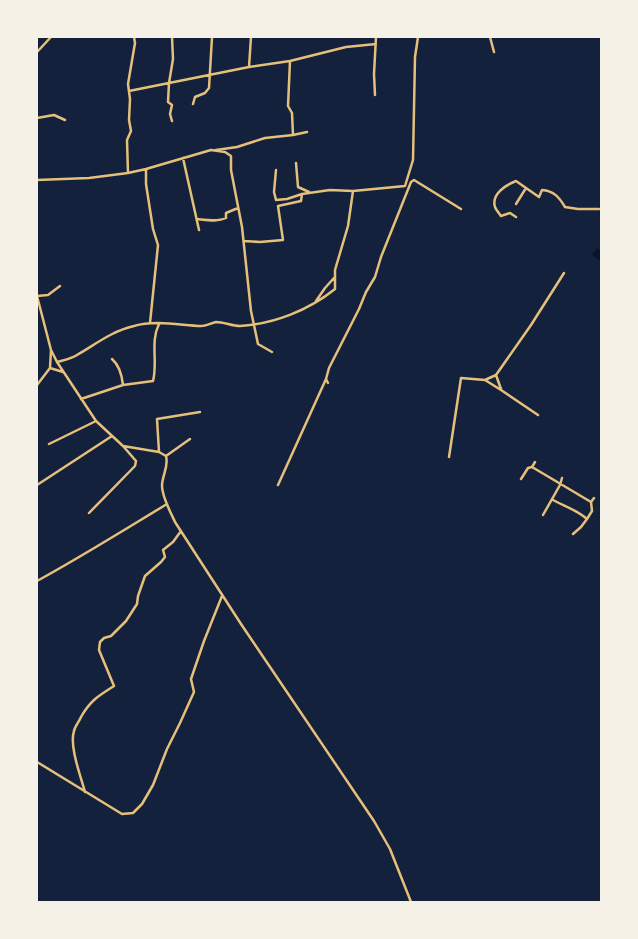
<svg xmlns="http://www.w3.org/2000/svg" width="638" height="939" font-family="'Noto Sans',sans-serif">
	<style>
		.water { fill: #0b132b }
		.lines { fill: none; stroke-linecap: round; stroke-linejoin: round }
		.minor { stroke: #e5c07b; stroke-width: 2.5 }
	</style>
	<rect width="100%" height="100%" fill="#14213d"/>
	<path class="water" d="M597 248 601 251V261L592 255Z"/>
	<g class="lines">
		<path class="minor" d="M172 37 173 59 169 83 168 102 172 105 170 114 172 121
			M490 37 494 52
			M37 52 51 37
			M290 61 288 106 292 113 293 135
			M249 67 251 37
			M129 91 249 67 290 61 346 47 376 44
			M375 95 374 74 376 37
			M193 104 195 97 205 93 209 88 212 37
			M37 118 54 115 65 120
			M216 150 237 147 265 138 293 135 307 132
			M183 158 199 230
			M296 163 298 187 309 192
			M146 169V184L153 229 158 245 150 323
			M276 170 274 192 276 200 287 199 302 194
			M128 173 127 140 131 131 129 120 130 99 128 84 135 43 134 37
			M37 180 89 178 128 173 146 169 211 150 225 152 231 156V170L242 227 251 311 258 344 272 352
			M516 204 526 188
			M516 217 510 213 501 216C499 213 496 210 495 207 491 194 506 185 516 181L539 197 542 190C554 191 559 197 565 207L578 209H599
			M197 219C207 220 218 222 226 218V213L238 208
			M244 241 260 242 283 240 278 206 301 201 302 194 330 190 353 191 405 186 413 160 415 57 418 37
			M37 296 51 350 50 368 37 385
			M37 296 48 295 60 286
			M316 301 325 288 334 278
			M51 350 57 362 96 421 123 446 159 452 166 456C169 467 162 475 162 486 162 497 171 513 175 522L241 624 374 821 390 849 411 902
			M112 359C119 365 122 376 123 385
			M57 362C64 360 71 359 77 355 96 344 112 331 134 326 155 320 179 325 201 326 206 326 211 323 216 322 224 322 232 326 240 326 274 324 309 310 335 289V270L348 226 353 191
			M50 368 63 372
			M496 375 501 389
			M485 380 496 375 531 325 564 273
			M328 383 326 379 329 368 359 309 366 292 375 277 381 257 411 182 414 180 461 209
			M81 399 123 385 153 381C158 362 150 342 159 324
			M49 444 96 421
			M159 452 157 419 200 412
			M166 456 190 439
			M449 457 461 378 485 380 501 390 538 415
			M535 462 532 467 591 502
			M521 479 528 468 532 467
			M37 485 112 436
			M278 485 326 379
			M553 500C564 506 577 510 587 519L581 527 573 534
			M89 513 135 466 136 461 123 446
			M543 515 560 485 562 478
			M587 519 592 511 591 502 594 498
			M37 581C81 557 124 530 167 504
			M37 762 122 814 133 813 142 804 153 785 167 749 180 723 194 692 191 679 204 641 222 596
			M85 792C81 777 69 746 74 731 75 726 79 722 81 717 90 701 98 696 114 686L99 650 100 642 104 638 111 636 126 621 137 604 138 596 145 576 161 562 165 557 163 550 173 542 181 531"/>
	</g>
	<rect width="638" height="939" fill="none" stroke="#f6f1e7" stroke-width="76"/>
</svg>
